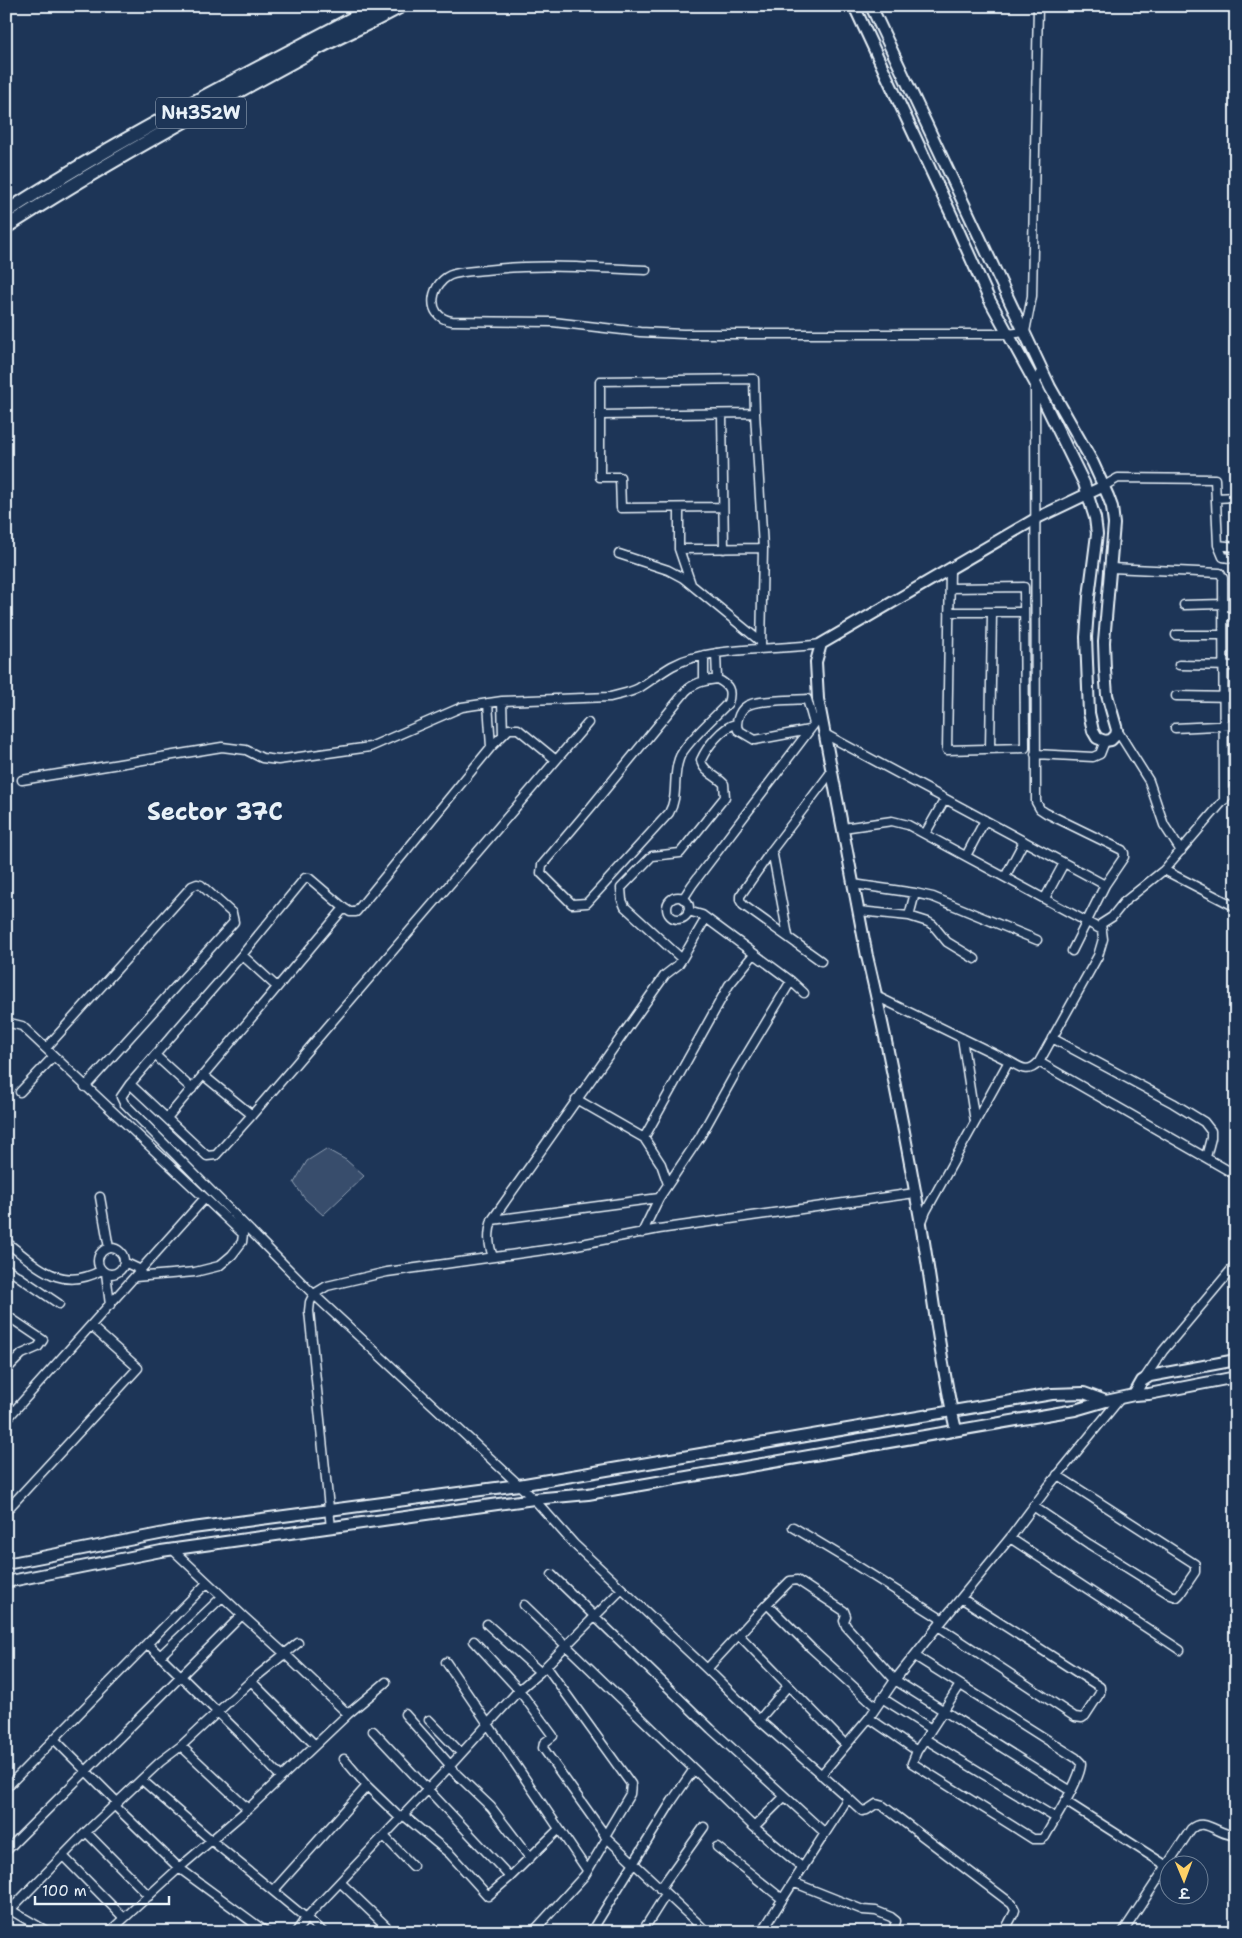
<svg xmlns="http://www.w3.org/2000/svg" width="1242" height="1938" font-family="'Shantell Sans','Playpen Sans Deva',sans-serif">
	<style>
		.green { fill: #374d6c; stroke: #909fb2 }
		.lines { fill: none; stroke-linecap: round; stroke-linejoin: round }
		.minor-casing { stroke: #e8f1f8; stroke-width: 11 }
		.tertiary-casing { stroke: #e8f1f8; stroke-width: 14 }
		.trunk-casing { stroke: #e8f1f8; stroke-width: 16 }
		.minor { stroke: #1d3557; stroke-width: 8 }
		.tertiary { stroke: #1d3557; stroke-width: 10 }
		.trunk { stroke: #1d3557; stroke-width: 12 }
		.labels { text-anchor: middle; stroke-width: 4; stroke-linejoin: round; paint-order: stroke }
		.shield { fill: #1d3557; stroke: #abb9c8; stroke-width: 1 }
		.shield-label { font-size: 18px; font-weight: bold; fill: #e8f1f8 }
		.district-label { font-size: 24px; font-weight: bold; fill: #e8f1f8; stroke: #1d3557 }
	</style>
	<rect width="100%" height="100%" fill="#1d3557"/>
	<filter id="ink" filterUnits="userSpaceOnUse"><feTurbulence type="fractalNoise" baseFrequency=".02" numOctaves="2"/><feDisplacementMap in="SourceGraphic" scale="10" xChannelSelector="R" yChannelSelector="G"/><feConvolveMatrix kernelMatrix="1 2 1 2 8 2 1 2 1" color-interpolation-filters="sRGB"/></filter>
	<g filter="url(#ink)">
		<path class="green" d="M326 1149 346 1160 364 1176 323 1215 305 1199 294 1183 307 1161Z"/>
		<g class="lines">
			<defs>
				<path id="minor" d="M646 270C592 268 538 263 485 270 475 271 464 271 454 274 431 280 423 317 452 321L553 322 640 332 683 334H1008L1025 332 1032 296 1038 6
					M1042 370 1035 383 1036 802 1040 809 1046 813 1122 850 1124 853V857L1105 885 1072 951
					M722 414 724 549
					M601 415 755 413 763 548 761 648
					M1104 486 1118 478 1215 479 1218 545 1223 557 1236 559
					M1216 498 1236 497
					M723 507 621 508 620 477H600V381L754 379 755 413
					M679 508V549L691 584
					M1218 545 1236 547
					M679 549 763 548
					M619 554 668 570 683 578 761 642
					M1111 568 1220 573 1223 578 1224 801
					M950 569 947 750 1025 748 1024 587 950 588
					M1184 605 1223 604
					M949 612H1024
					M1223 616H1236
					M1176 635H1222
					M716 653 717 679
					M1179 665 1236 666
					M717 679C729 685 732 690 728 703 717 715 683 745 679 759 672 778 679 796 669 813L587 903 572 904 541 873 542 865 591 807 686 691C695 682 704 681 717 679Z
					M704 681V655
					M1176 696 1236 697
					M502 701 503 735
					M488 703 491 747
					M1175 728 1236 725
					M809 730 755 740 738 730C735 721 740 707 751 704 760 700 795 700 807 699L814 724
					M1117 730 1149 781 1164 825 1181 851
					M825 734 1105 885
					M990 749 992 612
					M1035 754 1093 757 1100 754 1105 741
					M556 760 518 729H509L491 747 356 912H350L344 908 309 878H305L242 955 130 1084 207 1156 216 1155 252 1115 588 723
					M22 780 222 747 246 750 262 758 278 760 370 747 462 707 502 701 610 697C620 694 630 693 639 688 657 677 671 663 692 658 734 647 778 650 821 644
					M843 828 892 821 908 825 1102 930
					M925 834 945 799
					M772 850 788 936
					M966 856 985 820
					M1164 870 1236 907
					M1005 877 1024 841
					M853 884 915 893 933 897 1037 940
					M667 908a11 11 0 1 1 22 0a11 11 0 1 1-22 0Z
					M1045 898 1064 863
					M683 899 692 885 821 715
					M688 911 702 915 791 981 804 993
					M859 911 909 916 928 922 933 925 947 942 975 959
					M909 916 915 893
					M242 955 277 987
					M682 959 625 907 622 900 621 888 652 856 680 853 725 797 724 784C717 776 702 771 701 760 707 747 722 727 736 724
					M821 961 743 905 740 900V896L772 850 832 771
					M876 996 1009 1061
					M6 1022 22 1026 243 1234 242 1242 232 1255 219 1266 195 1272 135 1277
					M962 1038 975 1122
					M1052 1038 1173 1103 1204 1122 1211 1131V1138L1206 1157
					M46 1048 192 886 197 884 201 885 232 913 234 922 85 1087
					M155 1055 192 1089
					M1039 1062 1236 1175
					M203 1075 252 1115
					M130 1084 121 1097 124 1103 309 1290 534 1499 574 1544 707 1669 759 1720 848 1798C819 1843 790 1886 762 1932
					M20 1092 54 1056
					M576 1099 644 1138 661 1164 668 1184
					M167 1118 344 908
					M644 1138 729 985 754 954
					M100 1197 109 1248
					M492 1220 659 1198
					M921 1224 926 1211 1009 1061C1021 1068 1028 1074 1039 1062L1098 956 1103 939 1101 924 1112 917 1124 902 1164 870 1236 786
					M642 1233 659 1198 700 1137 735 1074 791 981
					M6 1242C38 1266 60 1293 102 1270
					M98 1261a13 13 0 1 1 26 0a13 13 0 1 1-26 0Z
					M493 1257C488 1243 488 1234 492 1220L665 975 678 965 682 959 706 918
					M124 1262 141 1270
					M6 1268 59 1304
					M106 1273 110 1305
					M6 1315 43 1340 38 1347 22 1354 6 1370
					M1144 1379 1163 1351 1236 1264
					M6 1420 205 1198
					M1033 1506 1089 1544 1171 1595 1177 1597 1180 1594 1195 1572V1564L1057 1475
					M6 1511 138 1368 91 1326
					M793 1527 843 1557 943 1620
					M331 1528 309 1311 310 1302 314 1294 327 1286 387 1272 566 1247 659 1229 915 1193
					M1010 1538 1180 1650
					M552 1575 711 1729 825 1833
					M767 1604 811 1648 876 1707
					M524 1605 754 1827 803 1868
					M242 1615 285 1654 348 1714
					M487 1624 540 1672
					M938 1626 1075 1717 1082 1718 1085 1716 1100 1693V1687L961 1598
					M739 1635 846 1745
					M474 1641 519 1690 553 1736 544 1743 543 1748 607 1838
					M147 1643 243 1737 281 1777
					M160 1656 222 1597
					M915 1656 1076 1758 1081 1763C1082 1778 1053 1822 1045 1837L1042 1839H1033L912 1763 917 1751 960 1685
					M446 1662 587 1870
					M546 1666 631 1784 630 1794 605 1836
					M707 1669 767 1604 790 1581 797 1580 844 1611 846 1616 844 1621 846 1626 895 1680 1071 1791
					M251 1681 315 1745
					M882 1698 931 1729
					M405 1714 450 1765
					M869 1718 917 1751
					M429 1720 461 1753
					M759 1720 788 1686
					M373 1731 510 1877
					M54 1739 118 1803
					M925 1739 1056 1818
					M181 1746 248 1809
					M344 1759 367 1786 400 1818
					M449 1767 491 1807 530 1858
					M821 1775 869 1718 895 1680 925 1642 1010 1538 1048 1487 1119 1400
					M142 1780 211 1840 323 1932
					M6 1788 207 1583
					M848 1798 862 1811 867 1810 876 1804 883 1806 1012 1904 1015 1910 1014 1913 1004 1932
					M1065 1801 1167 1866
					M115 1806 179 1868 266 1932
					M403 1815 450 1854 488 1896 510 1877 559 1829
					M754 1827 784 1797
					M86 1832 149 1896
					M384 1836 413 1866
					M717 1847 781 1898
					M6 1851 242 1615 172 1549
					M63 1856 124 1918
					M340 1882 386 1926
					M795 1883 863 1910 876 1911 891 1917 896 1921 893 1932
					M660 1889 704 1827
					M274 1890 367 1786
					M7 1908 48 1932
					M10 1910 86 1832 160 1762 181 1746 251 1681 298 1643
					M109 1932 179 1868 248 1809 348 1714 386 1682
					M296 1932 306 1918 449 1767 519 1690 540 1672 622 1589
					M533 1932 585 1875 607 1838 707 1932
					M591 1932 672 1801 694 1769
					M642 1932 666 1894
					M1123 1932 1191 1829C1205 1816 1220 1837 1236 1835"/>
				<path id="tertiary" d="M854 6 952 216 989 299 1035 383 1084 483 1095 518 1097 534 1089 597 1086 637 1089 713 1093 731 1097 738 1105 741 1111 740 1116 735 1117 730 1107 695 1105 670 1104 642 1114 524 1112 507 1108 496 1093 463 1050 387 871 6
					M1134 1395 1142 1381 1150 1376 1236 1360
					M956 1430C940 1362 933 1293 921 1224 905 1134 888 1044 867 956L818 699 816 662 821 644 1037 518 1104 486
					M6 1564 185 1529 519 1485 1052 1394 1084 1393 1106 1401
					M6 1582 161 1551 534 1499 588 1494 1075 1410 1106 1401 1134 1395 1149 1394 1236 1377"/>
				<path id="trunk" d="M6 212C124 135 252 72 376 6
					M6 227C106 162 211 106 316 49 344 34 373 22 401 6"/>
			</defs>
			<use href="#minor" class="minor-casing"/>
			<use href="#tertiary" class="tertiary-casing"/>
			<use href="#trunk" class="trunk-casing"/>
			<use href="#minor" class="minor"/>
			<use href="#tertiary" class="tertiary"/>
			<use href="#trunk" class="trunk"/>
		</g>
	</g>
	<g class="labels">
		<rect class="shield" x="156" y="97.5" width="90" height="31" rx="4"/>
		<g class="shield-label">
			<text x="201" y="119">NH352W</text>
		</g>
		<g class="district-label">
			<text x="215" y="820">Sector 37C</text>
		</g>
	</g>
	<rect width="1242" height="1938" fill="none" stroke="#1d3557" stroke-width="25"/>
	<rect x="12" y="12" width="1217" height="1913" fill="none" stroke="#e8f1f8" stroke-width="2" filter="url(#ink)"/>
	<g transform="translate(1184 1880) rotate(179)"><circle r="24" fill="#1d3557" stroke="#6e8097"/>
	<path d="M0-4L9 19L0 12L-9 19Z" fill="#ffd166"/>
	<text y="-8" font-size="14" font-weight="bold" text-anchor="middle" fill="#e8f1f8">उ</text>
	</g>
	<path d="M35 1896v8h134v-8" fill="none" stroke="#e8f1f8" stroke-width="2.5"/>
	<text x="42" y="1896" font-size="15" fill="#e8f1f8" stroke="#1d3557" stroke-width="4" paint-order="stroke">100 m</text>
</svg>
